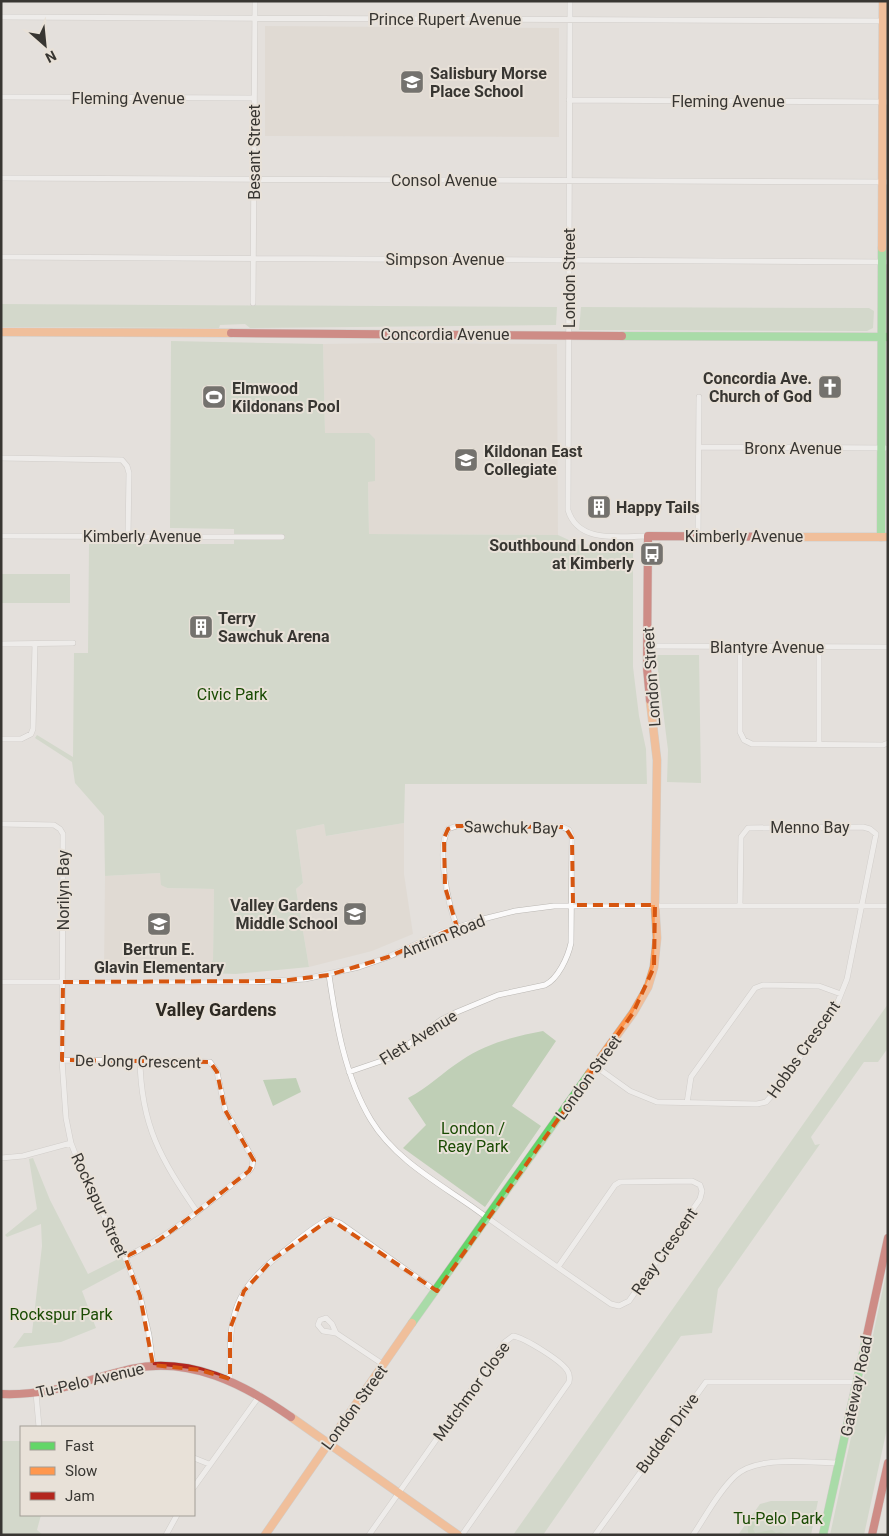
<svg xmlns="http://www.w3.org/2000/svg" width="889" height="1536" font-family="Roboto,sans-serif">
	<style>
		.built { fill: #dbd3c8 }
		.green { fill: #bfcfb6 }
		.forest { fill: #afc9a3 }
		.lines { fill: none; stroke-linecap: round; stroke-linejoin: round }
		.street-casing { stroke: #bab7b3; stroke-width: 6 }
		.fast-casing { stroke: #bab7b3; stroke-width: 9 }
		.slow-casing { stroke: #bab7b3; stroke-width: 9 }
		.jam-casing { stroke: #bab7b3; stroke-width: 9 }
		.street { stroke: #fbfafa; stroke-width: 5 }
		.fast { stroke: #63d668; stroke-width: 8 }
		.slow { stroke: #ff974d; stroke-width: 8 }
		.jam { stroke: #b3261e; stroke-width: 8 }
		.marked { fill: none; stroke: #d65610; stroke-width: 4; stroke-dasharray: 10 6; stroke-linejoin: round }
		.labels { text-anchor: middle; stroke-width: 4; stroke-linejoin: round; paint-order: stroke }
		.street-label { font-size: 16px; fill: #383632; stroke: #e8e1d8 }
		.poi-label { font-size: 16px; font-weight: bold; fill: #383632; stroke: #e8e1d8; text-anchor: start }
		.park-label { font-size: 16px; fill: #1a4b03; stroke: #e8e1d8 }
		.neighbourhood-label { font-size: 18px; font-weight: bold; fill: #2e2a23; stroke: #e8e1d8 }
	</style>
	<rect width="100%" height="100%" fill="#e4e0dc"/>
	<path class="built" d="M265 26 559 28V137L265 136Z
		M386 343 557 344 558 535 369 534 368 481H373L369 433H325L323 344Z
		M404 823V874L413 934 372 951 309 967 296 889 303 883 296 830 324 824 327 836Z
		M161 873 166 888 214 889 213 960 204 973 104 971 105 876Z"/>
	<path class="green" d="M1 304 557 307 556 325 250 328 245 324 220 325 219 328 1 327Z
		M581 307 869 308 874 311 873 328 867 331 579 330Z
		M171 341 323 344 325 433H369L375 439V481L368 482 369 534 558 535 584 547H633V667L639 716 646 749 647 784H405L404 823 326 836 324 824 296 830 303 883 296 889 309 967 236 974 204 973 213 960 214 889 167 888 161 885 160 873 105 876 104 816 75 783 72 762 35 738 37 735 73 757 74 653H88L89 544H234V529L170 528Z
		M1 574H70V603H1Z
		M656 655H699L701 783 667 782 668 750Z
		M888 1004V1048L878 1062H864L811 1137 815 1145 820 1144 718 1289 712 1333 681 1336 543 1535H513Z
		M543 1031 556 1041 512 1106 541 1126 485 1207 403 1148 426 1125 408 1098C428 1088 443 1072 462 1060 485 1044 515 1036 543 1031Z
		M296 1078 301 1092 273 1106 263 1080Z
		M33 1158 50 1200 88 1274 122 1257 127 1267 82 1291 96 1328 61 1342 13 1348 24 1333H32L42 1246 41 1224 7 1237 5 1235 37 1209 29 1159Z
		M888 1265V1424L864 1535H830Z
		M1 1441H21V1515H41L37 1530 43 1535H1Z
		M771 1501H818L811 1535H738L760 1504Z"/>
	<path class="forest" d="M762 1510 764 1511 753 1529 755 1533 772 1530 776 1533 781 1532 788 1535H749C744 1524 755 1517 762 1510Z"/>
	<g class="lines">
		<defs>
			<path id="street" d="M570 1 568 510C578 544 620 536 648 536
				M1 17 888 21
				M1 97 254 98
				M569 100 888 102
				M1 178 888 182
				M1 257 888 262
				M253 303 255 1
				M699 447 888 448
				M1 458 122 460 127 466 129 473 128 536
				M1 536 282 537
				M698 536 699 397
				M1 644 73 643
				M647 646 888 647
				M740 647V732L744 740 752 744 883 745 888 743
				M1 739H21L31 734 33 729 35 644
				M819 744V647
				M1 824 54 825 60 829 63 834 62 1060 66 1118 71 1143 83 1174 125 1257 140 1296 149 1335 153 1365
				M329 975C336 1023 345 1077 371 1120 394 1158 435 1181 471 1206 517 1239 564 1272 611 1304L619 1306 629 1301 700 1199 702 1191 700 1185 692 1181 620 1182 615 1185 558 1267
				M1 982H256L305 979 359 967 388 957 440 933 483 919 515 911 554 906H888
				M62 1060 210 1062 217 1072 225 1110 253 1159 252 1167 249 1171C209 1202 171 1236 125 1257
				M140 1060C141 1126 161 1159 197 1212
				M595 1066 630 1091 657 1102 757 1104 766 1102 780 1086 837 1004 847 979 876 834 870 829 863 827 748 828 741 837 740 905
				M349 1072 390 1058 441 1020 457 1012 498 995 545 985C558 979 568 957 571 943L572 838 569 830 561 826H457L448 829C436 850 448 904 457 927
				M687 1103 691 1077 755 988 763 985 819 986 841 994
				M1 1158 23 1156 71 1143
				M336 1333 323 1331 318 1325 320 1320 326 1318 332 1324 336 1333 384 1365
				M230 1379C229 1313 232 1291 287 1249 299 1239 311 1229 325 1221L330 1219 340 1223 436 1291
				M36 1393 39 1427
				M194 1458 209 1464
				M194 1487 260 1395
				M166 1535 177 1515
				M369 1535 505 1342 513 1336C525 1338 560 1360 567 1370 570 1374 570 1377 569 1382L462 1535
				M595 1535 706 1382H856
				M693 1535C706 1516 718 1492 735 1476 757 1455 810 1463 839 1463"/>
			<path id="fast" d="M622 336 888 337
				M881 537 882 248
				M412 1323 589 1074
				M823 1535 867 1335"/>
			<path id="slow" d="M882 248 883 1
				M1 332 231 333
				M785 537H888
				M589 1074 633 1013 648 987 654 967 657 938 655 905 657 760 650 700
				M291 1417 458 1535
				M265 1535 412 1323"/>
			<path id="jam" d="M231 333 622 336
				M650 700 647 668 648 536 785 537
				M867 1335 888 1238
				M1 1394C53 1396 83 1380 131 1369 190 1356 244 1384 291 1417
				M872 1535 888 1463"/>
		</defs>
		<use href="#street" class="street-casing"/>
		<use href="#fast" class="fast-casing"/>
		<use href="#slow" class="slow-casing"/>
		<use href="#jam" class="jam-casing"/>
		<use href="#street" class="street"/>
		<use href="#fast" class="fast"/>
		<use href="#slow" class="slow"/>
		<use href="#jam" class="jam"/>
	</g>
	<path d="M0 0H889V1536H0ZM457 826 565 827 572 838 573 905H655L654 967 633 1013 437 1291 330 1219 272 1260 244 1291 230 1329V1379L200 1370 153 1365 140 1296 125 1257 159 1240 197 1212 249 1171 254 1161 225 1110 217 1072 210 1062 62 1060 63 982 281 981 329 975 388 957 457 927 445 887 444 838 448 829Z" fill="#e4e0dc" fill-opacity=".55" fill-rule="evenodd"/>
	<path class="marked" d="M457 826 565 827 572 838 573 905H655L654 967 633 1013 437 1291 330 1219 272 1260 244 1291 230 1329V1379L200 1370 153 1365 140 1296 125 1257 159 1240 197 1212 249 1171 254 1161 225 1110 217 1072 210 1062 62 1060 63 982 281 981 329 975 388 957 457 927 445 887 444 838 448 829Z"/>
	<defs>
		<symbol id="school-square" viewBox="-11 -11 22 22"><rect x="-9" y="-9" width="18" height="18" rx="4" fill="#74726e" stroke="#e8e1d8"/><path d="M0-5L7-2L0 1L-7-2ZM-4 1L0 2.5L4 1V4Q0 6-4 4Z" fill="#fff"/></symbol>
		<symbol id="church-square" viewBox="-11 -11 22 22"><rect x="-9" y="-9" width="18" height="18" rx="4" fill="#74726e" stroke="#e8e1d8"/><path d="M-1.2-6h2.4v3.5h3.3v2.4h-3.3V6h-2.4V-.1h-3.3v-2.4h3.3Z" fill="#fff"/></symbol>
		<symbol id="stadium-square" viewBox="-11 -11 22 22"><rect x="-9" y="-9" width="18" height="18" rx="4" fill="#74726e" stroke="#e8e1d8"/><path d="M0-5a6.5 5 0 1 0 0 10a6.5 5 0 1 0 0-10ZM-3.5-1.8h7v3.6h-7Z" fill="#fff"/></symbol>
		<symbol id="building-square" viewBox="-11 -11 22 22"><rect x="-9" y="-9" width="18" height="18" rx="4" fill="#74726e" stroke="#e8e1d8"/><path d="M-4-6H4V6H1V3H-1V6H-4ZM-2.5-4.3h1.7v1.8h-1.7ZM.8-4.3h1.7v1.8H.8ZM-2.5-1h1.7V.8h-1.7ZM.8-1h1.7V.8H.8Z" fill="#fff"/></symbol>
		<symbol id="bus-square" viewBox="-11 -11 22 22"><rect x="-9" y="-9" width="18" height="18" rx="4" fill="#74726e" stroke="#e8e1d8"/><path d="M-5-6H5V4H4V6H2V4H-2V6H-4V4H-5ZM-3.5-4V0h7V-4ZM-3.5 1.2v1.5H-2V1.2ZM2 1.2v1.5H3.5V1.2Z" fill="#fff"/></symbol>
	</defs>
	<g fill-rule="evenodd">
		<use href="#school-square" x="398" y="68" width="28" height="28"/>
		<use href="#church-square" x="816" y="373" width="28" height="28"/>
		<use href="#stadium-square" x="200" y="383" width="28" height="28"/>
		<use href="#school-square" x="452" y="446" width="28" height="28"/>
		<use href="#building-square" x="585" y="493" width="28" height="28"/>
		<use href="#bus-square" x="638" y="540" width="28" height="28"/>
		<use href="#building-square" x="187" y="613" width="28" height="28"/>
		<use href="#school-square" x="341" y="900" width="28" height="28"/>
		<use href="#school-square" x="145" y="910" width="28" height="28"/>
	</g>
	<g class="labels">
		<g class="street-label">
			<text x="445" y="25">Prince Rupert Avenue</text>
			<text x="128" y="104">Fleming Avenue</text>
			<text x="728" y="107">Fleming Avenue</text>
			<text transform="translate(254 152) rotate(-90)" y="6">Besant Street</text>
			<text x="444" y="186">Consol Avenue</text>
			<text x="445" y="265">Simpson Avenue</text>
			<text transform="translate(569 278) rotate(-90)" y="6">London Street</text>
			<text x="445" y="340">Concordia Avenue</text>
			<text x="793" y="454">Bronx Avenue</text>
			<text x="142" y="542">Kimberly Avenue</text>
			<text x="744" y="542">Kimberly Avenue</text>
			<text x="767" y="653">Blantyre Avenue</text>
			<text transform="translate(651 677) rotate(-94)" y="6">London Street</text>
			<text transform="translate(511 827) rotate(1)" y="6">Sawchuk Bay</text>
			<text x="810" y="833">Menno Bay</text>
			<text transform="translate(63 890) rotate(-90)" y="6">Norilyn Bay</text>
			<text transform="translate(443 936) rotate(-22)" y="6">Antrim Road</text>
			<text transform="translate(418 1037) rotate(-32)" y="6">Flett Avenue</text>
			<text transform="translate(803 1049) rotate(-55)" y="6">Hobbs Crescent</text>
			<text transform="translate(138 1061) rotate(1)" y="6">De Jong Crescent</text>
			<text transform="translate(588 1077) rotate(-54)" y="6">London Street</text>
			<text transform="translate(100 1205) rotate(65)" y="6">Rockspur Street</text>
			<text transform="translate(664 1251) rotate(-55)" y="6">Reay Crescent</text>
			<text transform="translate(90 1380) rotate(-13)" y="6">Tu-Pelo Avenue</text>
			<text transform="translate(856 1386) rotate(-78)" y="6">Gateway Road</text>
			<text transform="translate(471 1391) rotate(-54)" y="6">Mutchmor Close</text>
			<text transform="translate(354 1407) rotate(-54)" y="6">London Street</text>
			<text transform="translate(667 1433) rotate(-54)" y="6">Budden Drive</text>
		</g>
		<g class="poi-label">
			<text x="430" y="79">Salisbury Morse<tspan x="430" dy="18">Place School</tspan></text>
			<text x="812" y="384" text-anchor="end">Concordia Ave.<tspan x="812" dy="18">Church of God</tspan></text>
			<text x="232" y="394">Elmwood<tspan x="232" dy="18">Kildonans Pool</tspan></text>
			<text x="484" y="457">Kildonan East<tspan x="484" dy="18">Collegiate</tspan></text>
			<text x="616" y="513">Happy Tails</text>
			<text x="634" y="551" text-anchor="end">Southbound London<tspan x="634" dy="18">at Kimberly</tspan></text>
			<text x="218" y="624">Terry<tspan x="218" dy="18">Sawchuk Arena</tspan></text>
			<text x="338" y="911" text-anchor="end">Valley Gardens<tspan x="338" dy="18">Middle School</tspan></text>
			<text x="159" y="955" text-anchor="middle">Bertrun E.<tspan x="159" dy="18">Glavin Elementary</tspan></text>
		</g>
		<g class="park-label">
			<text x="232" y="700">Civic Park</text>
			<text x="473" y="1134">London /<tspan x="473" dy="18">Reay Park</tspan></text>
			<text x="61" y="1320">Rockspur Park</text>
			<text x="778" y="1524">Tu-Pelo Park</text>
		</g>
		<g class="neighbourhood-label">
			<text x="216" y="1016">Valley Gardens</text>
		</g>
	</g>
	<rect width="889" height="1536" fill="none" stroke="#383632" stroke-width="5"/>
	<rect x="20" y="1426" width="175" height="90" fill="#e8e1d8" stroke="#a29d96"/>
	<rect x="30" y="1442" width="25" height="8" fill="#63d668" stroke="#a29d96"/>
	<text x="65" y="1451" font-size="15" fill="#383632">Fast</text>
	<rect x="30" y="1467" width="25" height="8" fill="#ff974d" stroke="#a29d96"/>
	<text x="65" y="1476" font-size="15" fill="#383632">Slow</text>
	<rect x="30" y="1492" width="25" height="8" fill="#b3261e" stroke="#a29d96"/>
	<text x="65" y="1501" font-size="15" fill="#383632">Jam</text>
	<g transform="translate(45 45) rotate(153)" stroke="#e8e1d8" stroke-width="4" paint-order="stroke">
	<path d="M0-4L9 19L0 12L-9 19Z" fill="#383632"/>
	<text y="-8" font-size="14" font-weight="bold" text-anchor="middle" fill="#383632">N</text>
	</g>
</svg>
